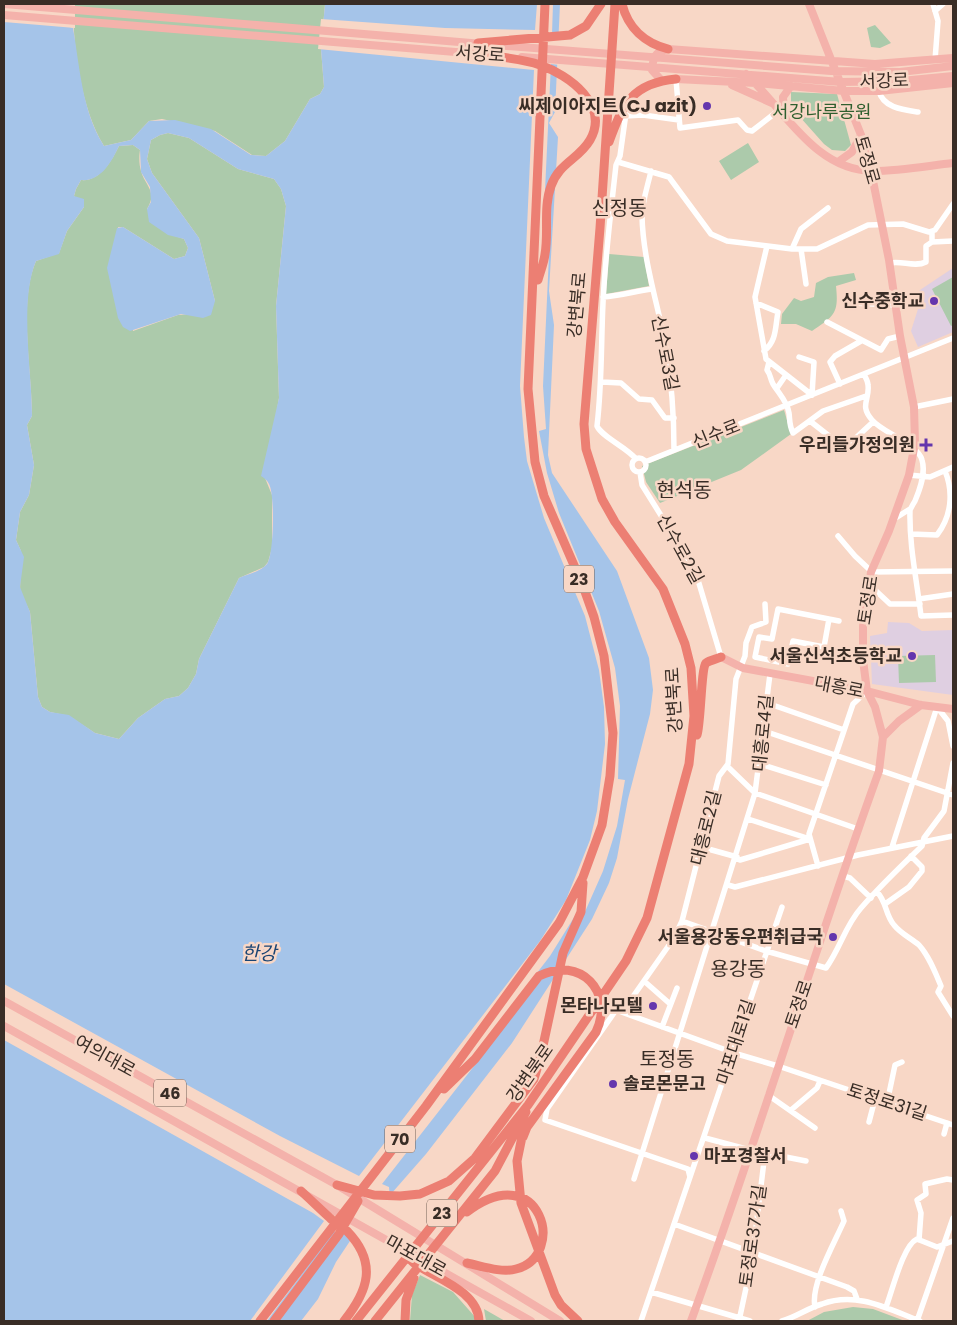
<svg xmlns="http://www.w3.org/2000/svg" width="957" height="1325" font-family="Poppins,'Noto Sans KR',sans-serif">
	<style>
		.education { fill: #dfcfe1 }
		.green { fill: #accaab }
		.water { fill: #a5c4e9; fill-rule: evenodd }
		.pier { fill: #f8d7c6 }
		.lines { fill: none; stroke-linecap: round; stroke-linejoin: round }
		.minor { stroke: #fff; stroke-width: 5.5 }
		.major { stroke: #f4b2ab; stroke-width: 8 }
		.highway { stroke: #ec7f73; stroke-width: 9 }
		.poi-dot { fill: #6436ad; stroke: #f8d7c6; stroke-width: 2 }
		.labels { text-anchor: middle; stroke-width: 5; stroke-linejoin: round; paint-order: stroke }
		.shield { fill: #f8d7c6; stroke: #726056; stroke-width: 1 }
		.shield-label { font-size: 16px; font-weight: bold; fill: #392d26 }
		.street-label { font-size: 18px; fill: #392d26; stroke: #f8d7c6 }
		.poi-label { font-size: 18px; font-weight: bold; fill: #392d26; stroke: #f8d7c6; text-anchor: end }
		.park-label { font-size: 18px; fill: #2f5f2f; stroke: #f8d7c6 }
		.water-label { font-size: 19px; font-style: italic; fill: #194473; stroke: #f8d7c6 }
		.quarter-label { font-size: 20px; fill: #392d26; stroke: #f8d7c6 }
	</style>
	<rect width="100%" height="100%" fill="#f8d7c6"/>
	<path class="education" d="M953 268V332L918 347 911 331 918 309 914 294Z
		M888 622 909 623 922 631 953 630V695L872 684 870 636 887 633Z"/>
	<path class="green" d="M73 4H325L321 49 324 87 320 94 310 99 285 141 266 156 252 155 215 131 162 119 149 121 131 140 104 146C81 109 73 47 73 4Z
		M875 25 891 43 880 48 871 47 867 28Z
		M791 92 837 94 851 145 845 151 832 150 824 144 791 107Z
		M168 133 189 138 238 169 274 179 281 189 286 206 276 306 279 398 265 478 272 495V548L268 562 264 567 239 578 199 659 196 674 188 688 179 696 165 699 138 718 119 739 95 733 69 716 50 712 42 707 38 697 30 612 20 591 21 551 16 540 20 512 29 495 34 465 27 425 32 416C32 371 18 302 36 261L59 253 67 231 84 207 74 196 76 189 81 180C100 182 112 160 119 146L133 145 140 150C139 156 139 165 141 171 145 186 158 191 147 209L175 236 184 239 188 248 185 256 174 259 123 227H118L133 331 178 315 191 314 215 301 199 238 152 173 147 159 151 140 160 135Z
		M748 143 759 162 731 180 719 161Z
		M609 254 644 257 649 286 606 294Z
		M854 273 856 280 836 286C839 314 834 316 812 331L796 324H781L782 314 794 298 801 301 814 297 816 283 828 277Z
		M953 277V325L951 326 932 289Z
		M784 410 791 434 741 470 660 503 646 482 642 466Z
		M935 655 936 682 899 683 898 656Z
		M420 1275 453 1292 476 1318V1321H410L412 1295Z
		M853 1307 873 1309 905 1321H807L824 1312Z
		M484 1309 505 1321H486Z"/>
	<path class="water" d="M4 4 73 28C80 68 82 111 104 146L131 140 149 121 175 120 211 129 251 155 266 156 285 141 310 99 320 94 324 87 321 49 325 4H560L555 112 549 123 558 137 549 291 554 325 548 455 552 473 617 571 649 658 653 690 650 714 628 799 617 858 609 883 592 919 512 1043 426 1154 384 1202 362 1223 336 1262 318 1299 301 1321H4ZM168 133 189 138 238 169 274 179 281 189 286 206 276 306 279 398 261 476C264 478 267 480 269 484 275 495 274 554 267 564 260 572 248 574 239 578L199 659 196 674 188 688 179 696 165 699 138 718 119 739 95 733 69 715 50 712 42 707 38 697 30 612 20 587 24 557 16 540 20 512 29 495 34 465 27 425 32 416C32 371 19 302 36 261L59 254 67 231 84 207V199L74 196 76 189 81 180C101 182 112 161 119 146L133 145 140 150 141 172 150 187 151 202 147 209 149 222 168 235 184 239 188 248 185 256 174 259 123 227 117 228 107 268 118 318 123 327 130 331 181 314 203 318 211 315 215 301 199 238 152 173 147 159 151 140 160 135Z"/>
	<path class="pier" d="M4 4H75V28L4 22Z
		M537 4H553L552 34 561 39 560 65 551 64 542 254 549 255 543 386 546 429 539 431 547 473 559 513 599 611 615 668 620 706 618 779 625 780 617 826 603 871 584 914 578 911 550 956 472 1057 478 1061 382 1184 389 1187 390 1198 364 1224 356 1236 346 1230 340 1236 334 1231 267 1321H250L324 1221 313 1213 4 1040V984L280 1136 359 1176 540 941 566 900 590 840 597 811 605 744 604 707 599 670 585 616 544 518 527 461 524 437 520 386 534 70 318 49 321 19 445 28 535 30Z"/>
	<g class="lines">
		<path class="minor" d="M933 4 938 21 935 60
			M935 11 943 4
			M676 79 680 128 738 120 747 130 752 131 779 110
			M879 91C883 108 904 110 918 112
			M629 107 626 113 620 156 616 165C611 211 605 257 603 303 601 345 602 385 597 426 602 437 626 447 636 459
			M625 116 643 115 679 120
			M618 162 669 177 711 234 727 241 792 249H817L868 225 903 224 929 232 935 230 953 204
			M651 171C648 185 642 202 642 216 643 261 658 304 666 348 672 384 674 414 674 450
			M932 242 953 241
			M767 246 755 297 766 359 812 395
			M792 249 801 229 828 208
			M801 249 806 284
			M890 263C902 260 914 268 926 262V246L932 242V231
			M603 297C620 296 636 291 652 289
			M756 303 778 312C775 327 777 341 764 351
			M853 303 895 305
			M827 322 881 350 888 339 900 336
			M799 357 814 362 812 395
			M769 362 767 370C771 375 770 379 773 384 779 394 787 401 789 413 790 420 789 425 793 433L823 411 866 396
			M864 374C865 377 868 381 868 385 870 400 859 405 872 420 883 433 918 444 922 460 926 473 920 489 915 501 913 504 911 508 910 510 909 546 917 581 921 616L953 615
			M602 382 621 383 639 399 652 400 665 418H674
			M840 384 830 362 835 356 861 341
			M777 388 786 375
			M914 407 953 399
			M810 421 838 443 847 446 873 422
			M632 465a7 7 0 1 1 14 0a7 7 0 1 1-14 0Z
			M645 462 953 338
			M640 472 642 485 695 570 721 657
			M909 475 930 477 953 467
			M894 519 910 509
			M911 534 937 535C951 517 954 493 945 471
			M838 536 855 556 871 571
			M919 599 953 594
			M920 604H890L874 589 871 572 953 571
			M829 619 824 647 793 641 788 664 755 657 759 637 772 639 778 609 839 621
			M767 703 844 730
			M937 707 948 721 953 746
			M764 731 953 795
			M760 764 826 785
			M727 766 755 793 858 829
			M748 819 810 839
			M701 847 737 857
			M892 847 937 707
			M736 858 740 860 810 839
			M818 866 809 834 853 704 867 691
			M843 876 850 878 871 898
			M728 885 735 887 858 855 953 836
			M877 892C887 902 885 915 894 925 901 934 911 938 919 945 929 956 935 972 941 986L938 992 953 1016
			M885 904 909 887 922 871V867L911 856
			M682 921 766 951 826 968C840 949 845 926 861 908 880 886 901 866 922 846L924 838 944 811 953 763
			M644 981 669 1003
			M616 1010 737 1054 778 1066 953 1125
			M662 1027 677 988
			M768 1095 815 1128
			M887 1103 895 1065 902 1062
			M791 1110 817 1088 820 1081
			M869 1122 875 1099
			M944 1134 947 1123
			M705 1138 750 1150 806 1161
			M690 1177 688 1169 545 1120 547 1109 616 1010 625 1008 674 938 682 921 719 776 728 764 736 679 745 656 746 643 752 627 766 622 765 604
			M634 1179 755 793 770 674
			M674 1224 847 1287 854 1291 857 1299
			M919 1240 921 1213 917 1200 926 1194 925 1184 947 1179 953 1180
			M651 1292 750 1321
			M815 1307C810 1285 835 1242 844 1221L841 1211
			M886 1307C892 1292 903 1245 917 1239L937 1247 953 1241
			M641 1321 782 907
			M739 1321 752 1260 765 1153
			M782 1321C796 1317 808 1308 822 1304 857 1291 888 1309 920 1321
			M917 1321 953 1218"/>
		<path class="major" d="M4 4 483 44
			M4 15 480 54
			M494 45 831 71 900 72 953 66
			M522 57 841 82 901 81 953 76
			M746 74C784 109 815 171 873 171 900 171 927 166 953 163
			M676 79 756 83 844 91H879L953 83
			M662 81 652 70C653 57 655 52 668 49L875 64 953 58
			M732 85 772 103
			M784 115 783 97 791 86
			M838 162 852 152 861 135
			M721 657 743 668 867 691 921 705 953 709
			M883 737 899 721 921 705
			M4 1001 337 1185 560 1321
			M4 1026 531 1321
			M691 1321C758 1139 813 953 879 771L883 737 875 707 867 691 863 660V626L871 572 889 531 909 475 915 443 914 407 900 336 889 260 871 171 861 135 809 4"/>
		<path class="highway" d="M622 4C628 28 645 43 668 49
			M478 43 570 35 586 26 601 4
			M476 54C497 57 521 58 540 65 569 75 610 105 590 140 579 159 559 163 551 186 543 208 549 232 545 254 544 263 540 272 538 280
			M609 142C623 104 632 83 676 79
			M697 735C701 722 701 668 706 663 710 660 717 659 721 657
			M444 1089 475 1059 539 976C580 955 615 992 596 1032L527 1127 523 1137
			M523 1132 517 1161 521 1203 555 1295 561 1305 578 1321
			M337 1185 374 1195 400 1196 420 1194 449 1181 475 1158 534 1079 541 1055 563 953 581 912 583 883
			M301 1191C311 1200 320 1209 330 1218 335 1223 344 1228 347 1231 378 1263 368 1291 344 1321
			M467 1212C541 1156 568 1256 516 1269 501 1273 482 1266 467 1263
			M398 1245C403 1251 408 1258 414 1263 435 1278 478 1291 479 1321
			M260 1321 426 1106 559 923 583 877 602 825 610 776 613 733 604 656 594 617 583 586 544 496 535 462 528 389 545 4
			M274 1321 339 1234 358 1201
			M356 1321 528 1105 626 961 647 918 689 764 694 716 691 668 685 644 663 589 615 522 602 499 586 449 584 424 600 228 615 4
			M375 1321 495 1171 526 1112
			M405 1321 406 1300 414 1278"/>
	</g>
	<g class="poi-dot">
		<circle cx="707" cy="106" r="5"/>
		<circle cx="934" cy="301" r="5"/>
		<path d="M923.5 437.5h5v5h5v5h-5v5h-5v-5h-5v-5h5z"/>
		<circle cx="912" cy="656" r="5"/>
		<circle cx="833" cy="937" r="5"/>
		<circle cx="653" cy="1006" r="5"/>
		<circle cx="613" cy="1084" r="5"/>
		<circle cx="694" cy="1156" r="5"/>
	</g>
	<g class="labels">
		<g class="shield">
			<rect x="564" y="565.5" width="30" height="27" rx="4"/>
			<rect x="154" y="1079.5" width="32" height="27" rx="4"/>
			<rect x="385" y="1125.5" width="30" height="27" rx="4"/>
			<rect x="427" y="1199.5" width="30" height="27" rx="4"/>
		</g>
		<g class="shield-label">
			<text x="579" y="585">23</text>
			<text x="170" y="1099">46</text>
			<text x="400" y="1145">70</text>
			<text x="442" y="1219">23</text>
		</g>
		<g class="street-label">
			<text transform="translate(480 54) rotate(4)" y="6">서강로</text>
			<text transform="translate(884 81) rotate(-2)" y="6">서강로</text>
			<text transform="translate(867 160) rotate(74)" y="6">토정로</text>
			<text transform="translate(577 305) rotate(-85)" y="6">강변북로</text>
			<text transform="translate(665 353) rotate(79)" y="6">신수로3길</text>
			<text transform="translate(716 434) rotate(-22)" y="6">신수로</text>
			<text transform="translate(680 549) rotate(61)" y="6">신수로2길</text>
			<text transform="translate(868 600) rotate(-81)" y="6">토정로</text>
			<text transform="translate(839 687) rotate(11)" y="6">대흥로</text>
			<text transform="translate(674 700) rotate(-93)" y="6">강변북로</text>
			<text transform="translate(763 733) rotate(-84)" y="6">대흥로4길</text>
			<text transform="translate(706 828) rotate(-76)" y="6">대흥로2길</text>
			<text transform="translate(799 1004) rotate(-71)" y="6">토정로</text>
			<text transform="translate(736 1042) rotate(-72)" y="6">마포대로1길</text>
			<text transform="translate(105 1056) rotate(29)" y="6">여의대로</text>
			<text transform="translate(530 1073) rotate(-55)" y="6">강변북로</text>
			<text transform="translate(887 1102) rotate(18)" y="6">토정로31길</text>
			<text transform="translate(753 1236) rotate(-82)" y="6">토정로37가길</text>
			<text transform="translate(416 1256) rotate(29)" y="6">마포대로</text>
		</g>
		<g class="poi-label">
			<text x="697" y="112">씨제이아지트(CJ azit)</text>
			<text x="924" y="307">신수중학교</text>
			<text x="915" y="451">우리들가정의원</text>
			<text x="902" y="662">서울신석초등학교</text>
			<text x="823" y="943">서울용강동우편취급국</text>
			<text x="643" y="1012">몬타나모텔</text>
			<text x="623" y="1090" text-anchor="start">솔로몬문고</text>
			<text x="704" y="1162" text-anchor="start">마포경찰서</text>
		</g>
		<g class="park-label">
			<text x="822" y="118">서강나루공원</text>
		</g>
		<g class="water-label">
			<text x="259" y="960">한강</text>
		</g>
		<g class="quarter-label">
			<text x="619" y="215">신정동</text>
			<text x="684" y="497">현석동</text>
			<text x="738" y="976">용강동</text>
			<text x="667" y="1066">토정동</text>
		</g>
	</g>
	<rect width="957" height="1325" fill="none" stroke="#392d26" stroke-width="10"/>
</svg>
